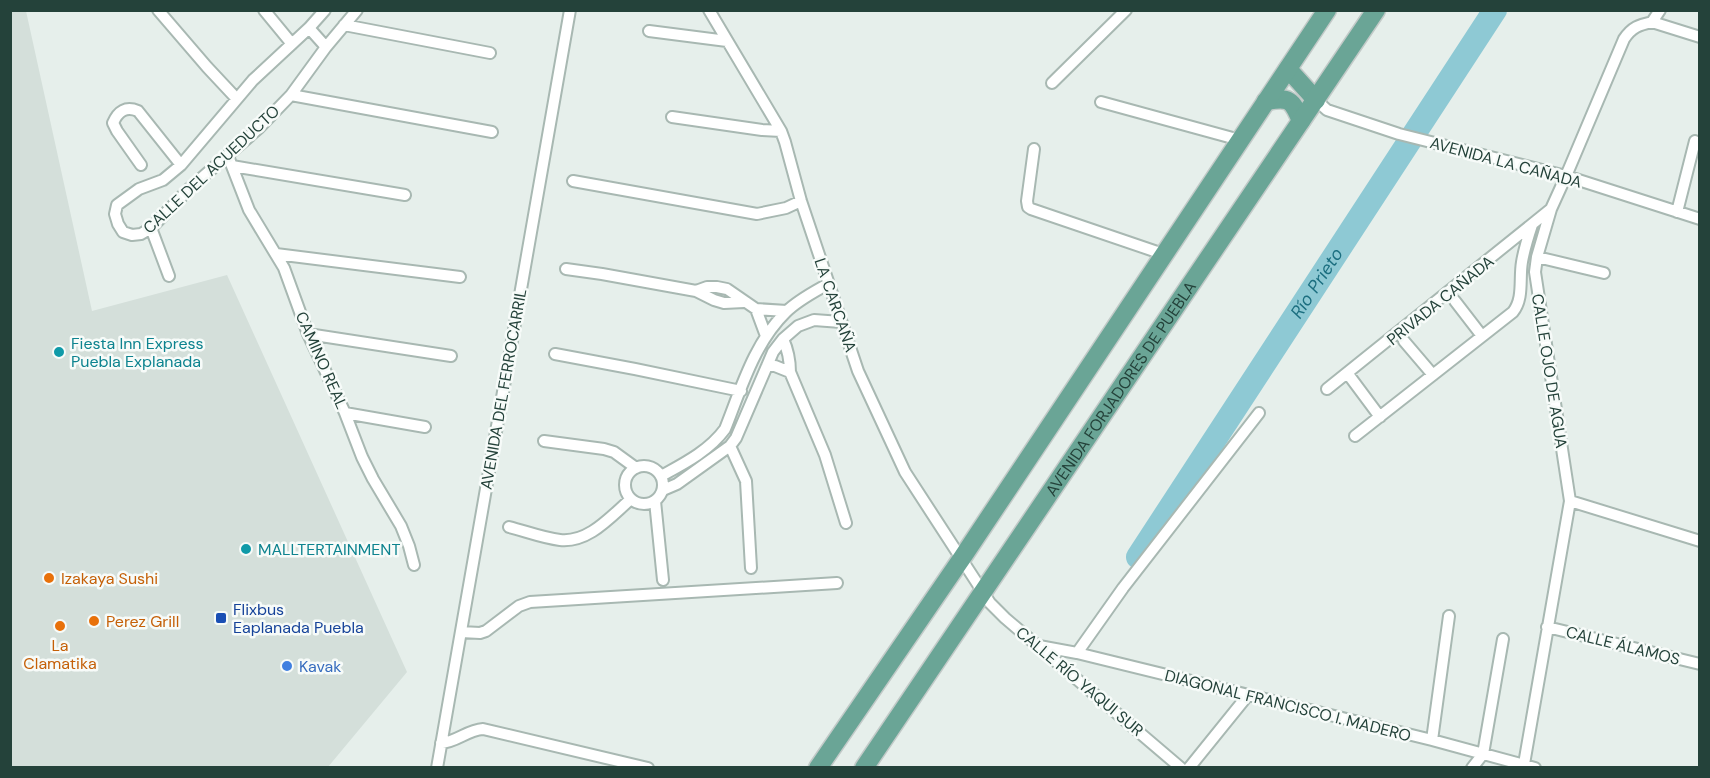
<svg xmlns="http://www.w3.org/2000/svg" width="1710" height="778" font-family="'DM Sans',sans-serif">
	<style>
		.built { fill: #d4dfda }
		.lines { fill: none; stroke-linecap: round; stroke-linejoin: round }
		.river { stroke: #8ec9d4; stroke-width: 24 }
		.street-casing { stroke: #a8b8b2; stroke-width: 14 }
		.primary-casing { stroke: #c2cac8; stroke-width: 21 }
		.street { stroke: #fff; stroke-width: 10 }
		.primary { stroke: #6aa596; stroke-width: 18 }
		.culture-dot { fill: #0f9aa8; stroke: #f7fbf9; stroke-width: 2 }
		.food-dot { fill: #e8710a; stroke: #f7fbf9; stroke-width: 2 }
		.transit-dot { fill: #1a4fb4; stroke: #f7fbf9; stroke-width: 2 }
		.shop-dot { fill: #3f7fe0; stroke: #f7fbf9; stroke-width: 2 }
		.labels { text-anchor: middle; stroke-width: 5; stroke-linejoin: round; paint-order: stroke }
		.street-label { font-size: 16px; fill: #24423a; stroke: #f7fbf9 }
		.culture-label { font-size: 16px; fill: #0d838f; stroke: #f7fbf9; text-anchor: start }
		.food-label { font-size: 16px; fill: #c56008; stroke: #f7fbf9; text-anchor: start }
		.transit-label { font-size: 16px; fill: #164399; stroke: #f7fbf9; text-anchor: start }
		.shop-label { font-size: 16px; fill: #366cbe; stroke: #f7fbf9; text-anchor: start }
		.water-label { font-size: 18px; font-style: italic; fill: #1c6f80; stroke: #f7fbf9 }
	</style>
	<rect width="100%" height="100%" fill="#e6efeb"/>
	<path class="built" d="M10 11H26L92 311 227 275 407 672 328 767H11Z"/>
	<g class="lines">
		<path class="river" id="s1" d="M1138 557 1495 10"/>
		<defs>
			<path id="street" d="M158 10 207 67 236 98
				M264 10 292 44
				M325 10 309 28 253 80 181 165 163 180 139 189 117 205 115 214 118 224 123 232 132 235 141 234 151 228 190 188 259 128 291 95 326 47 357 10
				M709 10 781 131 785 142 801 201 858 371 905 472 990 603 1005 618 1181 768
				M1652 22 1700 37
				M344 25 490 53
				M309 28 326 47
				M649 31 727 41
				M1052 83 1126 10
				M291 95 492 132
				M1316 100 1327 110 1399 134 1566 176 1700 219
				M1101 102 1240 140
				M672 117 762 130 781 131
				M1034 149 1027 201 1028 207 1031 209 1163 254
				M228 156 249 210 284 268 308 334 345 413 362 457 373 479 401 526 409 546 414 565
				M141 165 117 131 113 123C118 111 126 106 138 111L181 165
				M232 166 405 195
				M573 181 757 214 786 208 801 201
				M1677 212 1695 141
				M151 228 169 276
				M276 254 460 277
				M1537 257 1604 273
				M566 269 602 274 696 291 714 300 724 303 744 302
				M696 291 707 287H717L727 289 756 309 787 311
				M1455 301 1482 336
				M756 309 766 336
				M308 334 451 356
				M783 339C788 350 790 359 790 372L825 455 846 523
				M1404 341 1433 375
				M555 354 635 369 741 391
				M767 366H775L790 372
				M1348 374 1380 417
				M1327 389 1551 209
				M345 413 425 427
				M1355 436 1513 312C1524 298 1519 279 1522 262 1524 250 1528 237 1532 225
				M544 441 604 449 614 452 636 468
				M730 446 746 481 751 568
				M625 485a19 19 0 1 1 38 0a19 19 0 1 1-38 0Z
				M661 476C683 464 709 451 725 429 741 389 754 343 786 312 798 300 814 292 828 284
				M663 490 677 484 730 446 736 438 773 352 783 339 798 326 814 320 841 322
				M655 501 663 580
				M1570 501 1700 541
				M509 527C525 531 543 538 560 540 589 543 611 516 631 499
				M1547 627 1700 664
				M461 632 480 633 486 631 519 606 530 602 837 583
				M1039 646 1077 653 1432 740 1535 768
				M1077 653 1123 588 1259 413
				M1432 740 1449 616
				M441 743C457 742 467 730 483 729L648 768
				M1524 764 1570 501 1535 272 1537 257 1551 209 1566 176 1624 39C1632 27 1639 25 1652 22L1660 10
				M437 768 570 10
				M1189 768 1248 695
				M1472 768 1483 754 1503 639"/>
			<g id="primary">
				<path d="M1288 69 1316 100"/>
				<path d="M1266 101C1289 97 1292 99 1301 121"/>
				<path d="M818 768 962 558 1327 10"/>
				<path id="s2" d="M864 768 1376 10"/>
			</g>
		</defs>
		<use href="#street" class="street-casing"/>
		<use href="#primary" class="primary-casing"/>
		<use href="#street" class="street"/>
		<use href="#primary" class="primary"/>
	</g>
	<g class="culture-dot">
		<circle cx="59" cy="352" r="6"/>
		<circle cx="246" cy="549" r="6"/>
	</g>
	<g class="food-dot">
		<circle cx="49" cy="578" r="6"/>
		<circle cx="94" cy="621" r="6"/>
		<circle cx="60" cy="626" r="6"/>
	</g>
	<rect class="transit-dot" x="215" y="612" width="12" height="12" rx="3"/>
	<circle class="shop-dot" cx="287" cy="666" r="6"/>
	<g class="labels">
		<g class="street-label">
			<text transform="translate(1506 162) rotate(15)" y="6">AVENIDA LA CAÑADA</text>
			<text transform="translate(211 169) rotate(-43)" y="6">CALLE DEL ACUEDUCTO</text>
			<text transform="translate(1440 300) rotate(-39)" y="6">PRIVADA CAÑADA</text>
			<text transform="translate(836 305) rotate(71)" y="6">LA CARCAÑA</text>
			<text transform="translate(322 360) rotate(66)" y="6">CAMINO REAL</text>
			<text transform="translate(1550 371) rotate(81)" y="6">CALLE OJO DE AGUA</text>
			<text transform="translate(503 389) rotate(-80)" y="6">AVENIDA DEL FERROCARRIL</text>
			<text dy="6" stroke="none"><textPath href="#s2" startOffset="458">AVENIDA FORJADORES DE PUEBLA</textPath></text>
			<text transform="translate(1623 645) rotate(14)" y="6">CALLE ÁLAMOS</text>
			<text transform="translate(1080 681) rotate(40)" y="6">CALLE RÍO YAQUI SUR</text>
			<text transform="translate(1288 705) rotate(14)" y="6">DIAGONAL FRANCISCO I. MADERO</text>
		</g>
		<g class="culture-label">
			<text x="71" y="349">Fiesta Inn Express<tspan x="71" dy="18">Puebla Explanada</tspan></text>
			<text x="258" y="555">MALLTERTAINMENT</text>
		</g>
		<g class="food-label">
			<text x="61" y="584">Izakaya Sushi</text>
			<text x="106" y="627">Perez Grill</text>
			<text x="60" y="651" text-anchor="middle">La<tspan x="60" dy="18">Clamatika</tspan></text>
		</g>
		<g class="transit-label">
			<text x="233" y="615">Flixbus<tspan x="233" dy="18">Eaplanada Puebla</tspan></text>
		</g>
		<g class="shop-label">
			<text x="299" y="672">Kavak</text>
		</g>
		<g class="water-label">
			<text dy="6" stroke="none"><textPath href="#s1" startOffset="327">Río Prieto</textPath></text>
		</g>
	</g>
	<rect width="1710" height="778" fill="none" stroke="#24423a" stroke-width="24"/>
</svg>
